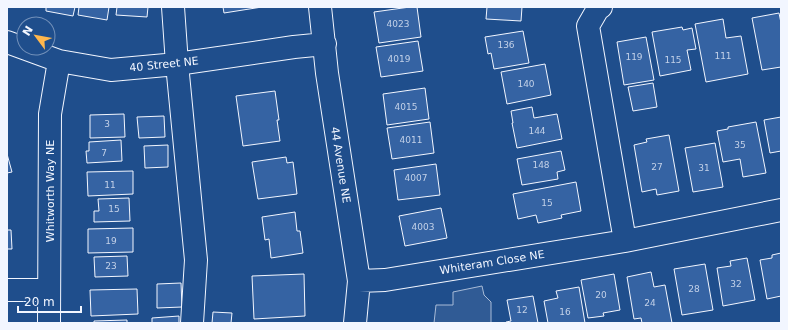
<svg xmlns="http://www.w3.org/2000/svg" width="788" height="330" font-family="'DejaVu Sans',sans-serif">
	<style>
		.built { fill: #305b95; stroke: #a8bbd7 }
		.building { fill: #3563a3; stroke: #f2f6ff }
		.lines { fill: none; stroke-linecap: round; stroke-linejoin: round }
		.minor-casing { stroke: #f2f6ff; stroke-width: 24 }
		.minor { stroke: #1f4e8c; stroke-width: 22 }
		.labels { text-anchor: middle; stroke-width: 3; stroke-linejoin: round; paint-order: stroke }
		.number-label { font-size: 9px; fill: #c3d1e8 }
		.street-label { font-size: 11px; fill: #f2f6ff; stroke: #1f4e8c }
	</style>
	<rect width="100%" height="100%" fill="#1f4e8c"/>
	<path class="built" d="M482 286 484 295 491 302V323H434L436 305H453V292Z"/>
	<path class="building" d="M46 7H75L73 16 46 11Z
		M79 7H109L107 20 78 15Z
		M117 7H148L147 17 116 15Z
		M223 7H262L224 13Z
		M410 7H417L421 37 379 43 374 12Z
		M487 7H522L521 21 486 19Z
		M779 13 781 23V67L762 70 752 18Z
		M723 19 726 38 741 36 748 74 706 82 695 24Z
		M682 27 683 30 692 28 696 49 687 50 691 70 660 76 652 32Z
		M523 31 529 63 494 69 491 53 488 54 485 37Z
		M646 37 654 80 624 85 617 42Z
		M418 41 423 71 381 77 376 47Z
		M545 64 551 95 507 104 501 72Z
		M653 83 657 107 633 111 628 87Z
		M425 88 429 119 387 125 383 94Z
		M275 91 279 120H277L280 141 243 146 236 96Z
		M532 107 534 118 557 114 562 139 517 148 512 123H513L511 111Z
		M124 114 125 137 90 138V115Z
		M164 116 165 137 139 138 137 117Z
		M781 117V151L770 153 764 120Z
		M430 122 434 153 392 159 387 128Z
		M756 122 766 173 743 177 740 159 723 162 717 131 728 129V127Z
		M669 135 679 191 657 195 656 189 642 192 634 145 647 142 646 139Z
		M121 140 122 161 87 163 86 151H89V142Z
		M715 143 723 187 693 192 685 148Z
		M168 145V167L145 168 144 146Z
		M561 151 565 170 557 172 558 179 522 185 517 159Z
		M7 154 12 172 7 173Z
		M286 157 287 163 293 162 297 194 258 199 252 162Z
		M436 164 440 195 398 200 394 170Z
		M133 171V194L88 196 87 172Z
		M576 182 581 211 561 215 562 218 538 223 536 215 518 219 513 194Z
		M129 198 130 221 94 222V211H99L98 199Z
		M441 208 447 238 405 246 399 216Z
		M295 212 297 231H300L303 253 271 258 269 239 265 240 262 217Z
		M133 228V252L88 253V229Z
		M7 230H11L12 249H7Z
		M781 253V296L767 299 760 260 772 258V255Z
		M127 256 128 276 95 277 94 257Z
		M747 258 755 300 723 306 717 268 731 266 730 261Z
		M705 264 713 310 682 315 674 269Z
		M651 272 654 287 665 285 672 323H642L641 318 634 319 627 277Z
		M304 274 305 316 254 319 252 276Z
		M614 274 620 310 603 313 604 316 588 318 581 280Z
		M181 283 182 307 157 308V284Z
		M579 287 585 323H548L544 301 558 298 556 291Z
		M137 289 138 314 91 316 90 290Z
		M533 296 538 323H506V322L511 321 507 300Z
		M213 312 232 313 231 323H212Z
		M179 316V323H152V318Z
		M127 320V323H94V321Z"/>
	<g class="lines">
		<defs>
			<path id="minor" d="M173 7 177 64 196 260 192 323
				M320 7 327 73 359 281 355 323
				M601 7H599L588 26 625 241
				M7 42 59 61 111 70 177 64 294 47 325 44
				M359 281 385 280 625 241 781 210
				M7 290H49
				M49 323 50 114 59 61"/>
		</defs>
		<use href="#minor" class="minor-casing"/>
		<use href="#minor" class="minor"/>
	</g>
	<g class="labels">
		<g class="number-label">
			<text x="398" y="27">4023</text>
			<text x="506" y="48">136</text>
			<text x="723" y="59">111</text>
			<text x="634" y="60">119</text>
			<text x="399" y="62">4019</text>
			<text x="673" y="63">115</text>
			<text x="526" y="87">140</text>
			<text x="406" y="110">4015</text>
			<text x="107" y="127">3</text>
			<text x="537" y="134">144</text>
			<text x="411" y="143">4011</text>
			<text x="740" y="148">35</text>
			<text x="104" y="156">7</text>
			<text x="541" y="168">148</text>
			<text x="657" y="170">27</text>
			<text x="704" y="171">31</text>
			<text x="416" y="181">4007</text>
			<text x="110" y="188">11</text>
			<text x="547" y="206">15</text>
			<text x="114" y="212">15</text>
			<text x="423" y="230">4003</text>
			<text x="111" y="244">19</text>
			<text x="111" y="269">23</text>
			<text x="736" y="287">32</text>
			<text x="694" y="292">28</text>
			<text x="601" y="298">20</text>
			<text x="650" y="306">24</text>
			<text x="522" y="313">12</text>
			<text x="565" y="315">16</text>
		</g>
		<g class="street-label">
			<text transform="translate(164 64) rotate(-6)" y="4">40 Street NE</text>
			<text transform="translate(341 165) rotate(81)" y="4">44 Avenue NE</text>
			<text transform="translate(50 191) rotate(-90)" y="4">Whitworth Way NE</text>
			<text transform="translate(492 262) rotate(-9)" y="4">Whiteram Close NE</text>
		</g>
	</g>
	<rect width="788" height="330" fill="none" stroke="#f2f6ff" stroke-width="16"/>
	<g transform="translate(36 36) rotate(302)"><circle r="19" fill="#1f4e8c" stroke="#7391ba"/>
	<path d="M0-3L7 15L0 10L-7 15Z" fill="#ffb74d"/>
	<text y="-6" font-size="11" font-weight="bold" text-anchor="middle" fill="#f2f6ff">N</text>
	</g>
	<path d="M18 306v6h63v-6" fill="none" stroke="#f2f6ff" stroke-width="2"/>
	<text x="24" y="306" font-size="12" fill="#f2f6ff" stroke="#1f4e8c" stroke-width="3" paint-order="stroke">20 m</text>
</svg>
